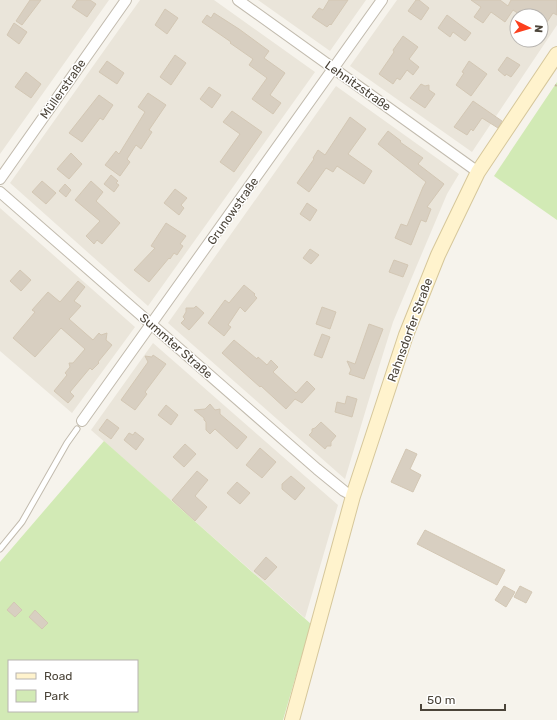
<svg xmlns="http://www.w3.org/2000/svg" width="557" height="720" font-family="Rubik,sans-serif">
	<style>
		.residential { fill: #eae5da; fill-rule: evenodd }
		.green { fill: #d2eab5; fill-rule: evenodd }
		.building { fill: #d8cfc1; stroke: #d3c7b4 }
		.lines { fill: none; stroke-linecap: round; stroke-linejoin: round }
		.lane-casing { stroke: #c2bbae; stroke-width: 7 }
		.street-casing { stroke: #c2bbae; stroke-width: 12 }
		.secondary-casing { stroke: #d6c79b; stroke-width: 16 }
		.path { stroke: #c4b79f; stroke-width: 2; stroke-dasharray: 2 2; stroke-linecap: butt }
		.lane { stroke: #fff; stroke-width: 5 }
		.street { stroke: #fff; stroke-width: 10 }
		.secondary { stroke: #fff3cd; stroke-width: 14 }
		.labels { text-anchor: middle; stroke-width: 3; stroke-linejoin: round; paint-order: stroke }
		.street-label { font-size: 12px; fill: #4b4439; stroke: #fff }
	</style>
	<rect width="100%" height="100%" fill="#f6f3ec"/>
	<path class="residential" d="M0 0H109L0 154Z
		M140 0H214L315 72 148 306 10 183Z
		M258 0H366L330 51Z
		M397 0H557V25L472 152 350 66ZM517 16H541V40H517Z
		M336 86 459 174 447 194 393 322 373 386 345 479 168 323Z
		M0 208 135 327 72 413 0 351Z
		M153 343 338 505 305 618 91 430Z"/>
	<path class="green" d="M557 82V220L494 176Z
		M104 441 311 624 283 720H0V562ZM9 661H137V711H9Z"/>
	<path class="building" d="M30 0H41L22 25 16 21Z
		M77 0H90L96 4 87 17 72 7Z
		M329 0H348L331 25 330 24 327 27 312 17 319 8 323 10Z
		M416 0H419L429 8 421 20 408 11Z
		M471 0H500L508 6 511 0H557V15L553 13 541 31V16H522L513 10 505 22 491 12 483 23 474 17 481 7Z
		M165 9 178 18 167 34 155 25Z
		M214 13 239 29 269 51 264 58 285 73 270 95 281 103 273 114 252 99 267 78 249 65 253 59 230 43 231 42 202 22 207 15 211 18Z
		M447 15 471 33 465 41 453 32 450 37 438 28Z
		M14 23 27 32 19 44 7 35Z
		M403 36 418 47 409 59 419 67 413 75 407 70 400 80 397 78 393 84 379 74 394 52 393 50Z
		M175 55 186 63 171 85 160 77Z
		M507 57 520 65 511 77 506 74 505 76 498 70Z
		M107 61 124 73 117 84 99 72Z
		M469 61 487 74 471 96 456 85 464 73 462 72Z
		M26 72 41 84 31 98 15 87Z
		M421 84 425 86 429 85V90L435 94 425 108 410 98Z
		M209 87 221 95 212 108 200 99Z
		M148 93 166 105 149 130 152 132 141 149 136 145 127 159 130 162 120 176 105 165 116 151 119 154 145 112 138 107Z
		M99 95 113 105 103 120 100 118 82 142 69 133Z
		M473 101 502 121 498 128 482 118 473 131 471 129 467 135 454 127Z
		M232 111 262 132 234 172 220 162 240 134 223 122Z
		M350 117 366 129 348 154 372 171 364 184 337 166 333 172 326 168 309 192 297 183 314 159 313 158 318 150 325 155Z
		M388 131 401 141 400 142 423 158 418 164 444 184 427 207 431 209 426 222 421 220 411 245 395 238 401 224 407 226 423 187 426 182 378 144Z
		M71 153 82 164 69 179 57 169Z
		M111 175 118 181 116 183 119 185 114 192 104 184Z
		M42 181 56 193 46 204 32 192Z
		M91 181 103 192 96 201 120 223 102 244 97 240 94 244 86 236 100 221 75 200Z
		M65 184 71 190 66 197 59 191Z
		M175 189 187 198 181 205 184 208 179 215 164 203Z
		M307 203 317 210 310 221 300 214Z
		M166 223 186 236 180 244 183 246 177 255 174 253 170 259 169 258 149 282 134 270 155 248 151 246Z
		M310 249 319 255 311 264 303 258Z
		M394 260 408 265 403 277 389 272Z
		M20 270 31 280 21 291 10 281Z
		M78 281 85 287 74 301 81 306 69 319 93 340 99 333 101 335 107 333 106 340 112 345 98 362 99 363 92 370 90 368 70 392 74 396 68 403 54 391 67 375 65 373 70 367 69 363H73L85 349 61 328 35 357 13 338 35 312 32 310 48 292 60 302Z
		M244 285 255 294 254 295 257 298 245 312 240 307 228 325 231 327 224 336 208 323 225 300 229 303Z
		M196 306 204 313 189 330 181 323 185 319 183 317 186 312V308H194Z
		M322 307 336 312 330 329 316 324Z
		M369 324 383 329 364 379 349 374 351 370 347 361 355 364Z
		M322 334 330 337 322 358 314 355Z
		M234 340 257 359 258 357 267 365 271 360 278 367 273 372 296 393 307 381 315 389 302 403 295 399 286 409 261 386 260 387 222 353Z
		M153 355 166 364 145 392 147 394 135 410 121 400 148 362 145 356 152 357Z
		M347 396 357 399 352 417 335 412 337 402 345 404Z
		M210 404 215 410 220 409V414L247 437 237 449 215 429 210 434 206 430V422L204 420V418L194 410 205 409Z
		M166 405 178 415 171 425 158 415Z
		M107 419 119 428 111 439 99 430Z
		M321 422 336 436 331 442V446H327L325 449 309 435 312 432V429L315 428Z
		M135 432 144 439 136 450 124 440 129 433 133 435Z
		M185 444 196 454 184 467 173 457Z
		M260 448 276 462 262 478 246 465Z
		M406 449 417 454 410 469 421 475 413 492 391 482Z
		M197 471 208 480 195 496 207 507 195 521 172 500Z
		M291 476 305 488 295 500 282 489V484Z
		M237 482 250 493 240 504 227 493Z
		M425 530 505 570 497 585 417 544Z
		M266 557 277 567 265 580 254 571Z
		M504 586 515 592 506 607 495 600Z
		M520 586 532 592 526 603 514 597Z
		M14 602 22 610 15 617 7 610Z
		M35 610 48 623 42 629 29 617Z"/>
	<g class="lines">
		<defs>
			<path id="lane" d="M0 549 22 522 67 443 77 429"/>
			<path id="street" d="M238 0 478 172
				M0 179 126 0
				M0 192 317 469 344 491 353 496
				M82 421 382 0"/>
			<path id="secondary" d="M292 720 353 496 406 335 438 255 478 172 557 54"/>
		</defs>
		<use href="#lane" class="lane-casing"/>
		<use href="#street" class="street-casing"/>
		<use href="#secondary" class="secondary-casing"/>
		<path class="path" d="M555 85 557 86"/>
		<use href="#lane" class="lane"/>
		<use href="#street" class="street"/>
		<use href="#secondary" class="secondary"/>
	</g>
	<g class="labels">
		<g class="street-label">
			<text transform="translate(358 86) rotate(35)" y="4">Lehnitzstraße</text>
			<text transform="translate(63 89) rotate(-55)" y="4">Müllerstraße</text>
			<text transform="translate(233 211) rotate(-55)" y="4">Grunowstraße</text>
			<text transform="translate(410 330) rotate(-70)" y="4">Rahnsdorfer Straße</text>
			<text transform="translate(176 346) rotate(41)" y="4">Summter Straße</text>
		</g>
	</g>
	<rect x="8" y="660" width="130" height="52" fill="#ffffff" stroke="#b7b4b0"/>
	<rect x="16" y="673" width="20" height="6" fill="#fff3cd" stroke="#b7b4b0"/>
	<text x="44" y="680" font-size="12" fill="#4b4439">Road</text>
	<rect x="16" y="690" width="20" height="12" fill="#d2eab5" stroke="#b7b4b0"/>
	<text x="44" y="700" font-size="12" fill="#4b4439">Park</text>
	<g transform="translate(529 28) rotate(95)"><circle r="19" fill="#ffffff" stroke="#b7b4b0"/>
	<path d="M0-3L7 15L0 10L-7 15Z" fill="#fc3f1d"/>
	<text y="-6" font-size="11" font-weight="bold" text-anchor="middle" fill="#4b4439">N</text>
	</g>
	<path d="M421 704v6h84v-6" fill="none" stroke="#4b4439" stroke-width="2"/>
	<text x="427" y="704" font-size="12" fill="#4b4439" stroke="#ffffff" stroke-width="3" paint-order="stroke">50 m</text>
</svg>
